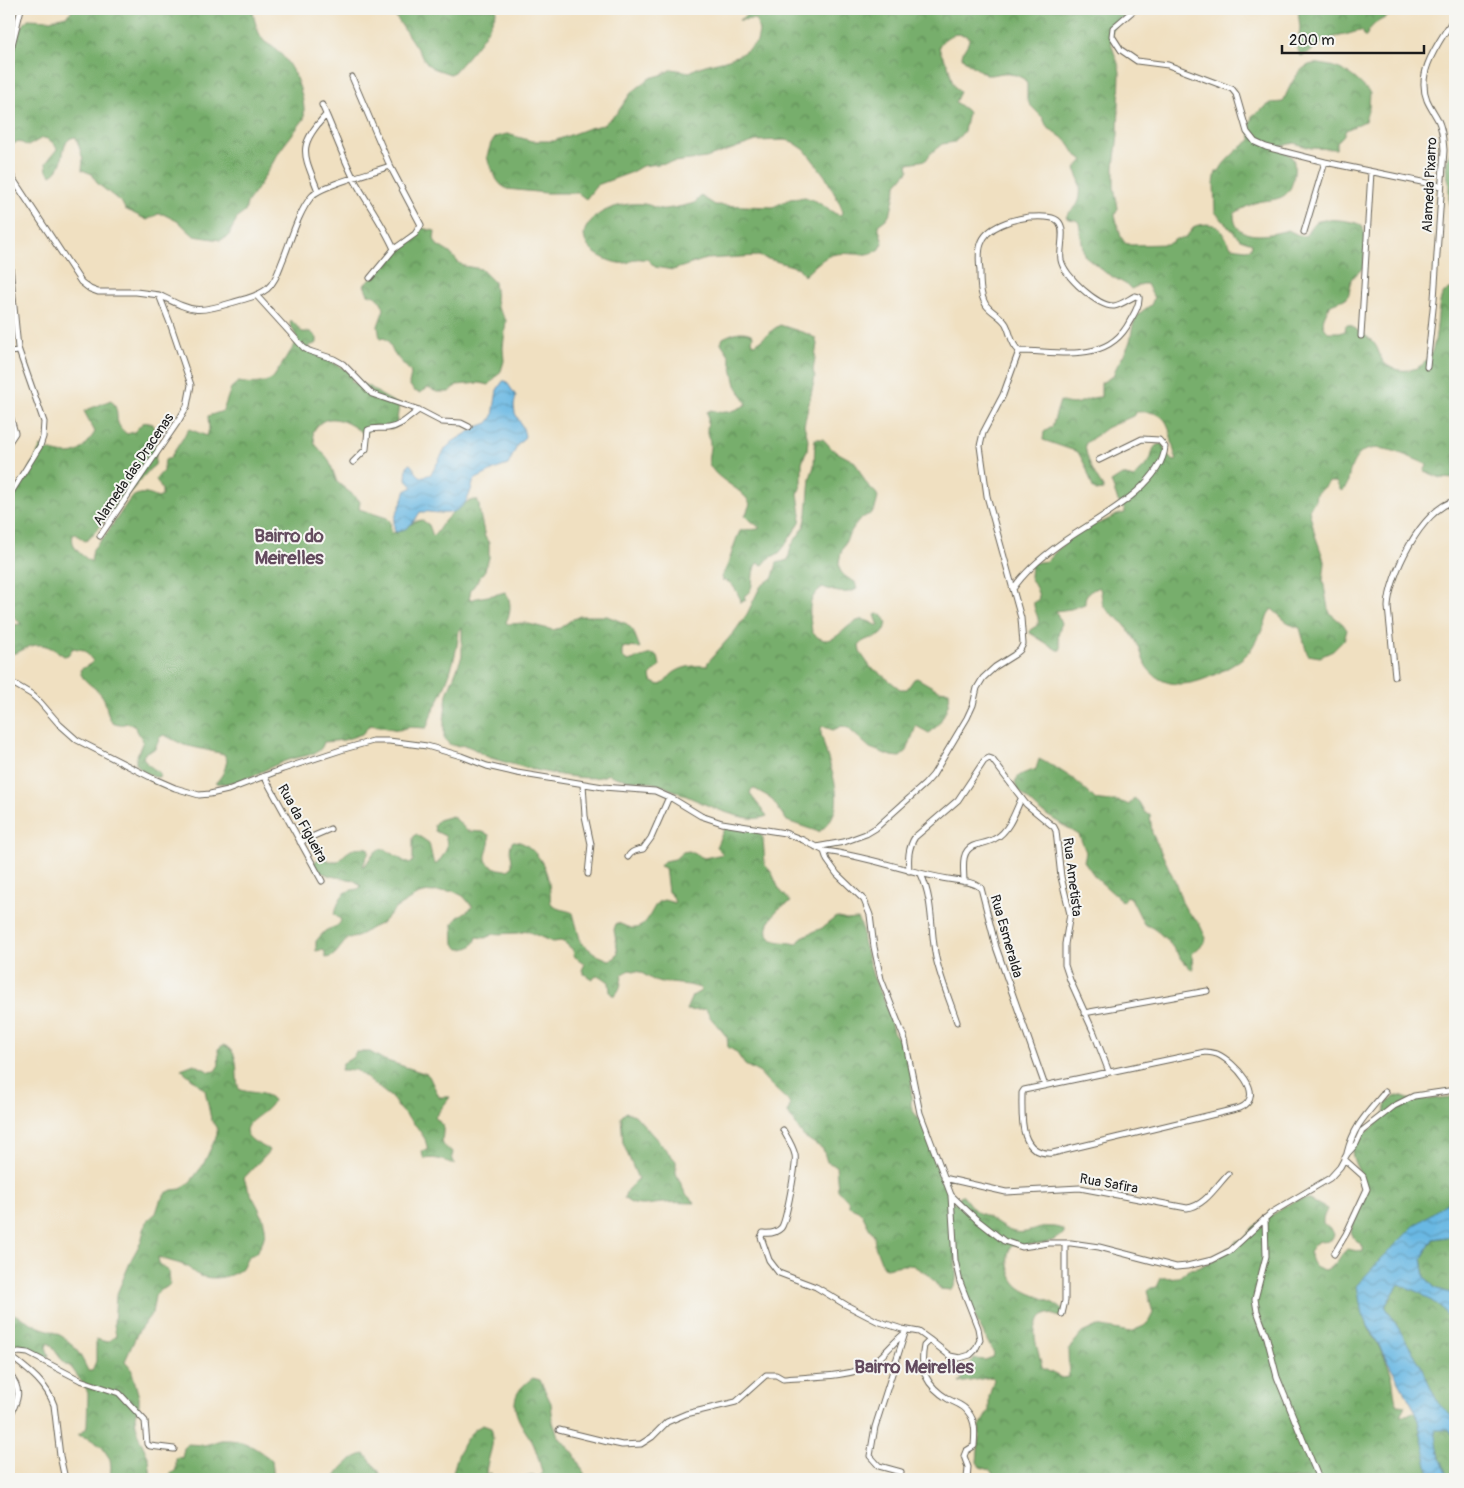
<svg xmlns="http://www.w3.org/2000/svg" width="1464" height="1488" font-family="Pangolin,sans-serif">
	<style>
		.forest { fill: url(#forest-crowns); stroke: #4a6544 }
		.water { fill: url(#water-waves); stroke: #426a80 }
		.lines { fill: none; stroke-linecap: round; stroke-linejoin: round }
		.minor-casing { stroke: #666156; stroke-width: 7 }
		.minor { stroke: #fff; stroke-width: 5 }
		.labels { text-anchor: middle; stroke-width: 4; stroke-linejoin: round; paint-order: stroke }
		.street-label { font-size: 14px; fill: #1c1c1c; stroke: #f6f6f2 }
		.district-label { font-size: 19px; font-weight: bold; fill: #634b5e; stroke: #f6f6f2 }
	</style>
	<defs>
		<pattern id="forest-crowns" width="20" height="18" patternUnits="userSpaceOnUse" patternTransform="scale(1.25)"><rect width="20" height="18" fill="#77ae6c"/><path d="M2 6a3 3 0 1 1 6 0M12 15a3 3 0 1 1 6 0" fill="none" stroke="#618d58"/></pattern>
		<pattern id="water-waves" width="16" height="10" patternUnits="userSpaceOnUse" patternTransform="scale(1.25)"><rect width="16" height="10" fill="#69b8e3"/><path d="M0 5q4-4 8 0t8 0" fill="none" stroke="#5695b7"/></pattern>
	</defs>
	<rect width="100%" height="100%" fill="#f6f6f2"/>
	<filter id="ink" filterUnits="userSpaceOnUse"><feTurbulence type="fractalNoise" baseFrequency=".02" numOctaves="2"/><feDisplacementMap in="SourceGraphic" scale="10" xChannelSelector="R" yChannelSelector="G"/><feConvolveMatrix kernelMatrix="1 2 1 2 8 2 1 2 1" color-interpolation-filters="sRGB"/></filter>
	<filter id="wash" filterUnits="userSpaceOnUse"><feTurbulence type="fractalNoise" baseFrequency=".0096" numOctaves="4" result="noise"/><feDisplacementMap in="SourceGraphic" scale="20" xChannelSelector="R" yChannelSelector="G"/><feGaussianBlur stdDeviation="1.12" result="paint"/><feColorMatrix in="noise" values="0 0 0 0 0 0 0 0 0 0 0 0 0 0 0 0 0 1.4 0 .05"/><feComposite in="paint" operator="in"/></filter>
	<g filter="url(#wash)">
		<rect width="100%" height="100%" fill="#f0e0c1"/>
		<path class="forest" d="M74 9H258L253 13C255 22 258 35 265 42 269 45 274 47 278 51 294 67 306 96 304 119L281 149 260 184 247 203 245 212 237 218 228 237 220 240 194 236 179 222 163 214H158L147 220 125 209 122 203 98 184 92 174 82 170 83 159 76 137C56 139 70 165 51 175L47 171 46 163 57 149C54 143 49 138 42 138L28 146 18 141 11 146H9C9 107 1 50 28 19L50 20 66 16Z
			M387 9H497C489 34 471 53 453 73L450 74 433 68 427 64 396 17Z
			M747 9H1130C1126 15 1118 20 1114 27 1105 42 1119 58 1120 73L1118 135 1114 166V187L1118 208 1115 215 1121 237 1125 243 1131 245 1168 244 1176 239 1185 238 1195 226C1218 220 1221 229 1231 247L1246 249 1251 248 1252 243 1240 239 1215 212 1214 183 1216 172 1220 170C1223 161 1242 146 1251 140L1250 124 1252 116 1271 103 1283 102C1288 90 1296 70 1309 65 1314 63 1320 64 1325 65 1345 68 1356 78 1370 93L1369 107 1365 121 1346 130 1343 136 1337 142 1336 149 1311 148 1294 143 1281 146 1280 149C1294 157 1295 158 1294 174 1291 197 1282 199 1262 201 1257 201 1237 211 1234 214 1233 243 1271 235 1288 230L1298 235 1305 236C1309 232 1310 227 1314 223 1323 217 1352 220 1361 225 1369 237 1364 255 1363 268L1351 279C1349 304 1347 296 1329 305 1326 316 1318 322 1328 332H1343L1345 331 1346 325H1350C1357 331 1366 335 1372 341 1380 348 1379 361 1388 366 1395 370 1402 371 1410 370 1450 362 1428 300 1448 290 1450 288 1453 289 1455 288V479L1441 478 1424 471 1427 466 1426 464C1397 452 1359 431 1349 475 1348 481 1348 488 1341 491L1336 482H1329L1316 494 1315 500 1309 510 1315 535 1325 563 1323 580 1328 609 1332 615 1343 624 1347 630 1344 640 1333 651 1320 657 1308 655 1306 650 1300 628 1289 624 1272 609C1266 615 1267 619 1264 626 1263 629 1251 650 1249 652 1239 663 1221 672 1207 678 1185 687 1161 688 1146 666 1142 658 1141 649 1136 641 1132 635 1127 628 1123 623 1118 617 1110 614 1105 608 1100 602 1103 593 1099 587 1091 591 1084 593 1085 604L1071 609 1056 611 1061 623 1058 637 1061 648 1060 650H1057L1030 633V630L1038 625C1040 616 1033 611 1034 602L1038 600 1039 596 1036 588 1030 577 1031 563 1047 561C1056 551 1076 530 1088 525 1092 524 1096 525 1100 523 1109 520 1115 514 1125 513V510L1118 501 1111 482 1122 475 1134 478C1138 472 1144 468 1149 462 1154 454 1150 444 1163 444L1166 455 1174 461 1177 460C1167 435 1176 409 1137 412L1133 416 1106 428 1085 444C1086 459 1094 474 1103 487V490L1096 491 1093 488 1086 467 1078 452 1043 440 1044 432 1052 427 1060 401C1080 409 1083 397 1101 397V383L1113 376C1117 362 1126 354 1130 341 1132 333 1132 324 1136 318 1140 312 1145 309 1151 305L1154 298 1147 284H1142L1131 289 1127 285 1106 273 1084 255 1079 223 1076 220 1068 219 1066 217C1069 211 1073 210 1077 205 1083 196 1080 177 1075 169L1083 160 1075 154 1067 141 1047 127 1043 118 1030 105 1027 99V84L1024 79 1016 75 1002 73 992 75H986L964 60 962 57C962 49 970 45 969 37 957 31 946 35 939 46 940 55 945 58 948 65 952 76 950 84 960 92L955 102 966 110 968 113 964 131 955 142 942 144 931 153 926 160 908 163 909 170 897 184 891 212 886 219 878 225 883 243 880 249C865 260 846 249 829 256 820 260 812 269 804 276L799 268 758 256 706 259 673 270 655 267 647 259C642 260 640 258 636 259 632 260 629 263 625 263 615 265 597 256 590 249 585 243 582 235 586 228 596 209 624 202 644 204 652 205 657 210 666 209 672 208 691 205 696 202 698 200 699 198 701 196L715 205 773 207 790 199 805 197 816 201 836 214 841 215 843 212 840 204 825 176 805 150 793 142 786 140 756 141 706 158 642 166 630 173 597 185 586 199 578 193H546L507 189 501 185 497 180 489 164 487 156 491 143 496 137 507 134 532 141H554L589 128 603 125 617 113 631 93 650 78 661 75 672 69 690 72C703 63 720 63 734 57 743 54 750 48 757 42L759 31 756 19 739 20 747 15 748 12Z
			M1298 9H1398C1386 21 1372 19 1366 37H1364L1363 32 1360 31C1353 32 1347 35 1340 36 1336 37 1333 37 1329 39 1320 44 1310 53 1301 56L1297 48 1300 28Z
			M1455 122V217L1452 213 1449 199V184L1446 169 1447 160 1453 147Z
			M422 228 435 231 434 239 437 245 450 253 459 263 464 266 481 269 494 282 497 307 506 320 503 348 504 361 501 371 489 385 480 383 457 385 449 392H437L428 388 420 393 414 391 409 384 411 375 410 371 394 354 388 341 384 338 380 339 378 326 384 309C381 300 378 296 368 294L364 285Z
			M291 320 302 332H311L317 338V343L307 347 353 374 351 382 369 386 381 395 399 405 396 427 391 429 375 425 364 434C348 422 326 408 313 432L315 444 329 460 337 482 358 499 360 502 359 509 387 518 390 521 391 531 393 533C404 532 411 521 422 520L429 525 433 536C438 532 439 528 443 523 450 514 465 499 477 500L479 504 480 514 485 537 489 543V558L485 570 471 590 469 600C482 596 494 596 505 592 512 600 511 613 506 622L507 624 525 623 553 630 560 628 571 620 580 616H607L627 624 633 630 640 648 624 647 622 650V657L628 661 651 654 658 656 660 666 650 676 651 681 659 685C665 684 667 679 671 675 681 666 695 665 707 666L708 662 735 631 747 614 760 587 773 577 777 563 788 560 791 546 804 527 807 514 810 478 814 466 815 439H823L833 450 855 462 866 483 876 493 878 497C877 501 876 508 873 512 870 515 863 516 860 520 851 528 835 558 840 570 843 576 849 579 855 582L857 589C847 595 833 592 823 587 805 599 810 614 812 632 832 654 843 624 860 620 867 619 873 624 879 626L875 615 877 614 882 615 887 622C884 644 869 633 859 645L860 652 871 668 877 671 900 689H907L914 679 917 678 938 690 949 691C952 702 940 727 929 733L916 726 907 751 900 757 891 756 870 748 848 728 842 726 833 730 822 726C819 733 823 738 824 745 832 775 850 809 819 832L787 821 771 798 753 788 751 790 750 794 767 816C742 828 682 791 657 784 641 779 623 782 608 774 592 787 509 764 488 757 481 755 475 748 467 746 457 744 452 750 444 738V721L447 694 462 656V627L459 631C456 661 446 687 432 713 429 718 430 723 426 728L408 727 399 730 370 725 362 734 344 740 324 742C322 748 320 751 314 753 306 757 296 757 288 760 264 768 241 787 215 783 223 776 225 770 227 760L224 754 184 745 164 735 160 737 155 749 146 752 143 757 147 764 160 773 159 777C150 778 141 771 136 763V758L143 741 135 727 128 723C123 724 117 726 113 723 107 719 107 704 103 697 97 687 81 682 80 670L90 664 93 661 84 650 73 648 68 655 64 656C54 649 44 642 31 646 22 649 20 653 9 654V625L21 624 9 612V501L29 471 41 446C47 451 53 451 60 453 79 457 85 447 95 432L84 411 111 400C123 414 110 421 127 434 129 433 133 433 135 431 143 424 140 420 153 424 155 434 157 456 155 465L150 469 89 539 85 541 75 534 73 535C70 548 82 555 91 562L93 549 104 537 130 499C139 491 147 493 158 498L162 496V490L156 479 163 471 165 460 170 458 189 429 207 436 209 429 208 416 223 411 231 388 238 382C250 384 263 385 273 378L298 340 290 324Z
			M780 325 808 334 815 338 817 344 813 371 815 377 804 425 808 439 807 450 802 462V482L798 494 801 515 800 522 784 547 779 553 768 559 763 565 758 563C748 573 758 589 744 596L746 600 740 603 741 600C736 591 733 581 722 580L721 577C731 563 732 546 740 531 747 528 754 531 760 528L745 516 750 504C744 489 719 482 710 466 706 458 711 451 710 443 710 439 707 436 707 432 707 425 709 419 707 412L711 410C725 415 735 411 747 404L736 385 729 355 721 343 723 338C733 333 742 329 753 335L752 342 755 344C765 339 770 330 780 325Z
			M1039 759 1058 769 1075 780 1096 800C1110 804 1114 797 1129 805L1134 798 1139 802 1145 813 1150 814 1152 833 1175 881 1182 902 1187 911 1199 923 1206 938 1205 942 1192 954 1193 971C1177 957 1167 932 1144 924L1131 898 1127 896 1123 902 1096 878 1084 861 1086 852 1079 835 1040 811 1017 789 1015 782C1019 772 1028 773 1036 769Z
			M452 816 456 819 467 831 483 832 489 835C493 850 474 861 499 869 505 870 507 871 511 868 515 859 506 850 513 841 520 841 525 844 530 848 544 860 549 876 550 893 551 897 549 901 552 904 557 911 566 909 573 913L581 943 597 955 609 960 615 958 618 952 614 930 616 923C621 923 625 927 631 928 647 930 650 911 658 902L664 900 675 903 673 897 668 892 665 868 660 866 664 861 675 859 683 852 689 851 704 858 723 854 716 847 724 829 727 827C739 827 757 826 763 838L765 865 772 873 779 889 791 902C787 905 783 905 780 908 772 913 759 936 776 941 783 943 790 942 797 944L802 937 822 928 836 917 846 920 857 919 862 927 863 941 873 976 886 1004 893 1032 903 1045 909 1061 912 1077 911 1105 913 1111 928 1131 936 1164 953 1202 956 1203 961 1196H963C967 1201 971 1207 976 1211 979 1214 983 1214 986 1216 999 1224 1009 1235 1026 1232 1039 1229 1051 1223 1064 1230V1233C1053 1246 1027 1244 1011 1246 1007 1254 1007 1261 1009 1269 1015 1298 1043 1292 1063 1310V1314L1060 1317 1047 1313C1025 1326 1039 1348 1042 1368L1062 1378 1069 1377 1068 1350 1082 1333 1097 1326 1130 1332 1144 1326 1149 1321 1153 1313 1147 1291 1151 1288 1157 1287 1161 1278 1179 1277 1189 1269 1197 1268 1220 1257 1227 1248H1233L1236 1241 1244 1239 1253 1227 1294 1201 1308 1199 1327 1209 1323 1218V1223L1333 1232 1334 1235 1331 1240C1327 1241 1321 1240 1318 1242 1308 1246 1308 1261 1316 1267 1317 1267 1323 1270 1324 1270 1338 1266 1337 1258 1347 1249L1363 1252V1247L1354 1238 1351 1232C1353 1219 1366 1205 1365 1192 1363 1169 1345 1160 1355 1136 1357 1135 1360 1135 1362 1135 1368 1132 1379 1122 1383 1117 1387 1110 1384 1102 1394 1097 1400 1094 1406 1099 1412 1100 1427 1101 1441 1097 1455 1097V1210L1364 1317C1371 1336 1384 1352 1390 1370 1395 1382 1392 1394 1398 1405L1405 1406 1400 1415H1407L1413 1412 1445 1426 1455 1434V1479H1448L1440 1459 1438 1449 1434 1479H991L993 1474 990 1470 980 1467 977 1462 980 1426 989 1410V1397L994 1379 992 1377 959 1383 962 1379V1377L943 1370 948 1368 964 1369 974 1359 985 1360 993 1357 994 1354 971 1309 953 1249C954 1260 961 1282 951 1290L940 1289 929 1275 912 1265H902L886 1268 883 1267 875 1246 874 1235 869 1228 862 1214 858 1210 849 1206 848 1201 838 1190 836 1166 827 1162 823 1149 803 1136 788 1113 790 1105 788 1101 767 1081 760 1073 745 1065 736 1052 728 1047 727 1037 710 1017 706 1009C701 1010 691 1011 686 1010L692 996 701 991 700 988 689 985 661 982 653 980 640 972 629 970 622 975C621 983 621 989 615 995H612L610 992 609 982 602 977 597 976 592 979 584 974 582 970 585 964 574 956 573 950 565 943 561 941 552 942 527 931 518 933 494 934 485 938 477 937C474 947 469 949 459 949L454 944 453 924 458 917 473 907 463 896 453 891 429 892 419 894 396 908 382 923 371 928 357 937 347 939 336 953 331 957 325 958V951L321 950 316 951V941C319 938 322 934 325 931 331 927 339 928 341 920L334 914C341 898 340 891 358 889L361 886 354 880 330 876 314 869V862L322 857 330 861H338C347 852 354 845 368 848L369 852 362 867C370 862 373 852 378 850 386 845 400 861 410 864L413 861V838L416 834 429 843 433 861 435 864H437C444 854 450 848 445 836L435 831 434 825 438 820Z
			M223 1045C242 1051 234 1075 239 1089 249 1094 266 1091 273 1100 269 1118 218 1126 268 1149L269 1151 244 1178C249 1195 262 1208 265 1227 266 1235 261 1249 254 1254 250 1256 250 1255 247 1258 245 1261 244 1265 242 1268 231 1279 204 1282 192 1271 187 1267 193 1269 186 1266 177 1262 167 1261 158 1257L159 1263 169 1272 170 1284 167 1287 160 1290 155 1296 152 1313 138 1332 125 1361 131 1368 139 1397V1405L135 1416 136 1425 139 1437 149 1459 151 1479H110L111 1467 110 1459 102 1447 90 1439 78 1435 86 1429 87 1425 88 1394 86 1388 71 1367 64 1363 50 1344 48 1343 46 1347 49 1356 46 1357 30 1349 9 1343V1312C19 1316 28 1321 37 1326 43 1329 50 1330 56 1333 73 1341 81 1355 88 1371H92L96 1361V1339L107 1342 116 1336 114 1324 116 1296 132 1258 141 1242 146 1222 156 1213 160 1201 166 1193 172 1190 181 1189 191 1181 203 1165 217 1135V1129L211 1119 205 1090 181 1069 194 1064 210 1072 215 1071 219 1065 218 1049Z
			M356 1052H370L384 1060 427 1074 429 1076 439 1097H450L435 1117 443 1126C444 1141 437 1144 453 1152L452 1157 455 1165C445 1160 435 1157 425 1159L423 1157 422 1151 428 1150 425 1139 417 1127 400 1110 392 1098 356 1070H341L343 1063 352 1058Z
			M626 1112 635 1115 676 1161V1173L685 1193 695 1203C684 1203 673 1202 663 1203 649 1204 635 1209 624 1198L627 1190 638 1179 623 1143 621 1117Z
			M1454 1236C1457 1255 1457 1275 1450 1293L1435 1288 1425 1277 1422 1258 1433 1239Z
			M1403 1283 1440 1303 1455 1326V1421L1438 1409 1385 1306 1397 1284Z
			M533 1378 540 1380 551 1403 553 1422 558 1436 574 1454 587 1479H516L531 1476 540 1477 542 1472C539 1461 536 1447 530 1438 514 1415 505 1396 533 1378Z
			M483 1425 491 1428C497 1443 486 1459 486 1475L491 1473 492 1479H452C455 1460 464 1432 483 1425Z
			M221 1440C246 1439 253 1447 272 1460L274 1479H164L176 1470V1458L178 1457 182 1458 184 1448 187 1444 205 1445Z
			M365 1454 378 1470 383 1479H334C339 1469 353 1455 365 1454Z"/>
		<path class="water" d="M503 381H506L516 396 514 405 515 413 523 428 525 436 523 440 518 444 508 465 496 469 474 480C470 494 466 510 449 513 439 514 430 511 420 512 415 521 406 532 395 532 390 517 403 506 405 491L413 487 406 479 407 466 410 464C415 468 416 475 422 477L431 474 434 469 445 449 452 442 477 427 488 423 493 416 497 390Z
			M1455 1197V1245L1453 1236 1433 1239 1422 1258 1425 1277 1435 1288 1450 1293 1455 1280V1328L1442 1308 1420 1293 1399 1284 1385 1306 1420 1364 1438 1403 1455 1420V1443L1450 1430H1435L1440 1459 1451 1479H1431L1416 1412 1362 1315 1357 1285 1381 1259 1414 1226Z"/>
	</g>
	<g filter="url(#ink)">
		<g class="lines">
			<defs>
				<path id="minor" d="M1135 9 1113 28 1112 36 1121 50 1137 61 1168 65 1232 89 1236 94 1247 132 1255 142 1266 147 1325 162 1441 186
					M9 57 21 9
					M352 77 390 166 421 225 415 234 394 249 370 278
					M322 105C333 129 342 155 354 179 367 203 383 224 394 249
					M9 170 13 179 9 209
					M13 179 81 282 90 289 98 292H136L159 295 170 323 191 385 187 406 179 420 100 536
					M318 191C304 154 296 147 326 115
					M1029 217C1037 217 1054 215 1059 222 1066 231 1059 249 1061 260 1064 276 1098 307 1114 306 1121 305 1129 299 1135 296L1139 297C1140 305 1134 314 1130 321 1108 365 1058 351 1019 351 1010 343 1011 333 1006 324 1001 316 991 312 986 305 980 295 980 282 980 271 979 262 978 252 981 244 986 226 1014 219 1029 217Z
					M1304 232 1325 162
					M9 255 18 348 44 422 43 437 40 446 9 496
					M159 295C192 311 195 314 231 303 244 299 257 297 267 289 275 282 278 272 282 262 290 243 298 212 312 196 322 185 374 172 390 166
					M256 295 304 348 309 351 334 359 343 364 372 394 419 410 442 422 461 423 469 427
					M1361 336 1371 172
					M9 352 19 351
					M1427 367 1434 299 1444 150C1443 140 1443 130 1438 120 1435 114 1430 107 1427 100 1415 70 1441 41 1455 16
					M9 412 15 433 9 442
					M353 462 366 449 368 430C375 427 380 429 388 428 400 427 409 417 419 410
					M1013 589C1025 571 1042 557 1060 544 1091 521 1161 489 1165 447L1159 440 1142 439 1099 460
					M1395 676 1388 607C1389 576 1422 508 1455 501
					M9 681 31 694 40 702 59 724 77 740 152 778 175 788 199 795 210 794 228 790 283 769 344 749 373 741H389L427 746 461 756 487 766 517 773 603 787 655 791 673 799 701 816 722 823 785 833 803 840 824 851 827 860 837 874 864 900 870 915 874 947 881 979 905 1040 920 1113 951 1195 976 1219 1004 1241 1022 1247 1049 1243H1071L1099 1247 1176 1267 1187 1266 1212 1260 1230 1251 1271 1213 1330 1178 1340 1167 1347 1154 1356 1144 1362 1131 1394 1106 1414 1096 1455 1090
					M264 776 322 881
					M583 784 585 816 591 844 588 874
					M300 842 330 829
					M816 847 844 842 866 834 876 828 925 784 933 775 967 718 973 705 977 688 983 678 995 667 1014 655 1020 650 1023 644 1021 618 987 496 980 446 983 433 1003 395 1019 351
					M824 851C864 855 907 872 948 879 959 881 973 881 981 888L996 947 1045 1086
					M628 857C631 851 637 850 643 849L651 838 669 797
					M909 871C908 859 908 848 915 837L958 800 984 761 989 758 992 759 1026 804 1054 827 1056 831 1061 877 1070 914 1065 944V965L1070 980 1094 1033 1109 1072
					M921 874C934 903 930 929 936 958 941 980 950 1001 957 1022
					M964 882C964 869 960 852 973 846 981 843 989 843 996 838 1009 831 1015 812 1021 799
					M1084 1013 1207 991
					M1205 1052C1209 1052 1213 1053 1217 1054 1233 1061 1268 1096 1240 1108L1053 1153C1018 1156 1022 1116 1022 1093L1024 1090Z
					M783 1130C787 1137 793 1146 795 1155 797 1162 786 1223 781 1228 776 1233 770 1234 763 1233L761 1237 769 1260 779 1273 816 1287 846 1305 877 1321 902 1329 919 1332 930 1340
					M1347 1153C1354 1125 1367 1114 1385 1092
					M944 1178 1006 1192 1080 1188 1187 1208C1204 1207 1217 1185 1228 1174
					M951 1196 955 1260 960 1282 978 1328 980 1340 975 1350 970 1355 960 1358 950 1356 930 1340 924 1346C919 1371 927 1386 948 1399 955 1403 964 1405 968 1412 976 1421 975 1434 974 1446L966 1451 964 1456 968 1467 967 1479
					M1265 1218 1266 1256 1255 1299 1257 1311 1267 1338 1277 1377 1319 1479
					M1334 1254 1346 1234 1367 1189 1363 1176 1344 1159
					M1062 1314 1065 1301V1243
					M9 1355 19 1352 28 1353 80 1380 119 1393 145 1421 147 1444 150 1446 174 1449
					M9 1355C27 1369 46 1382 54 1405L60 1456 65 1479
					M9 1374C23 1390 18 1400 9 1418
					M559 1430 608 1442 622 1445 641 1444 652 1437 667 1422 686 1414 736 1402 766 1375H776L783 1379C805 1377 853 1377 871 1365 884 1356 893 1342 905 1333
					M901 1472 879 1466 870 1456 875 1427 905 1333"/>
			</defs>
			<use href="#minor" class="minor-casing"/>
			<use href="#minor" class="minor"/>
		</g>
	</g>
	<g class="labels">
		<g class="street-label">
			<text transform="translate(1429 185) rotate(-87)" y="5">Alameda Pixarro</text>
			<text transform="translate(133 469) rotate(-56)" y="5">Alameda das Dracenas</text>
			<text transform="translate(303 823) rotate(61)" y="5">Rua da Figueira</text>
			<text transform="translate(1073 877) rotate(83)" y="5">Rua Ametista</text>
			<text transform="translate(1007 936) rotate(74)" y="5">Rua Esmeralda</text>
			<text transform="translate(1109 1183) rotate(10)" y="5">Rua Safira</text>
		</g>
		<g class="district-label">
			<text x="289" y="542">Bairro do<tspan x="289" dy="22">Meirelles</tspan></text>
			<text x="914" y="1373">Bairro Meirelles</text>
		</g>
	</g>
	<rect width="1464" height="1488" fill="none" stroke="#f6f6f2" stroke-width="30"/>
	<path d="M1282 45v8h142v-8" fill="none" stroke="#1c1c1c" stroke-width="2.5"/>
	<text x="1289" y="45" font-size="15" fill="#1c1c1c" stroke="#f6f6f2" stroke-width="4" paint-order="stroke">200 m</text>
</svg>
